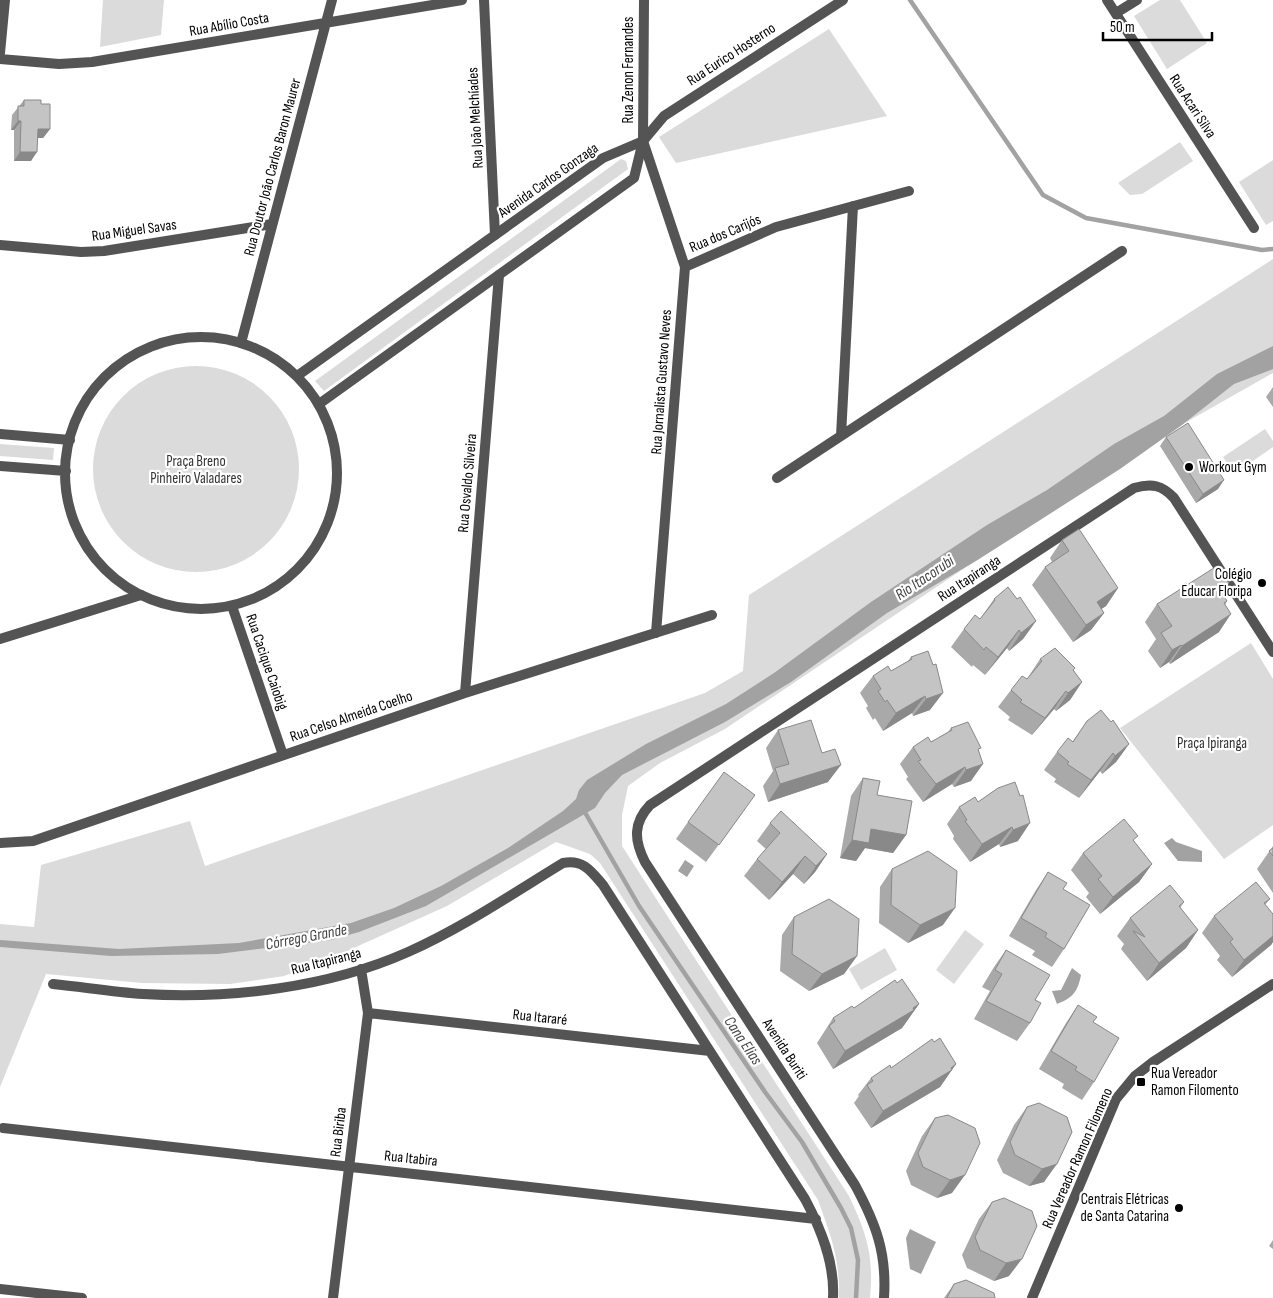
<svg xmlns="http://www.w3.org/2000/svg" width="1273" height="1298" font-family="'Sofia Sans Condensed',sans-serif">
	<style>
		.green { fill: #dbdbdb }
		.water { fill: #a2a2a2 }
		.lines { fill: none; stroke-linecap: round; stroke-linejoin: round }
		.stream { stroke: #a2a2a2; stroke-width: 4.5 }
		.minor { stroke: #545454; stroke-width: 10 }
		.tertiary { stroke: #545454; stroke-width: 10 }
		.wall { fill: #a9a9a9 }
		.shaded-wall { fill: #898989 }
		.building { fill: #c4c4c4; stroke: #898989 }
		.poi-dot { fill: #000; stroke: #fff; stroke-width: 2 }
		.labels { text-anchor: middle; stroke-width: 4.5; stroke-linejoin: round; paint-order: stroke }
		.street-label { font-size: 15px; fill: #000; stroke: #fff }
		.park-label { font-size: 15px; fill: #323232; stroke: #fff }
		.poi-label { font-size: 15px; fill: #000; stroke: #fff; text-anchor: start }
		.water-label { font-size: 16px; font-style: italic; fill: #434343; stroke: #fff }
	</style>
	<rect width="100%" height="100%" fill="#fff"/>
	<path class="green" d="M103 0H164L161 35 100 47Z
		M1160 0H1180L1207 43 1167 69 1134 16Z
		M829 29 887 116 676 163 659 137Z
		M1180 142 1193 161 1142 194 1130 195 1118 183Z
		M621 159 626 161 628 169 324 391 315 381Z
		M1273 160V221L1266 225 1239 182Z
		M1273 259V373L1160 437 725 729 660 763 628 786 622 815V846L849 1196C867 1234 874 1256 870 1298H839C840 1259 831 1236 818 1200L600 863 590 854 556 842 447 906 336 956 284 976 230 984 142 983 46 974 0 1087V924L34 927 41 865 190 821 205 866 705 693 743 671 749 595Z
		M93 469a103 103 0 1 1 206 0a103 103 0 1 1-206 0Z
		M1265 429 1273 441V447L1234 474 1223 457Z
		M0 444 54 448 53 460 0 456Z
		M1251 643 1273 679V825L1224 859 1120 728Z
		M965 930 984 944 954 984 936 970Z
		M885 948 897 970 861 990 849 969Z"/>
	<path class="water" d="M1273 346V369L1234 384 1182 425 1120 469 976 561 887 613 791 682 725 722 622 775 605 793 595 808 426 906 359 932 331 940 218 954 111 956 0 947V940L119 949 239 943 351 923 394 908 441 886 508 848 563 811 576 799 579 790 587 780 646 744 726 704 774 673 871 602 987 525 1047 490 1114 444 1164 416 1217 374Z
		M1172 838 1176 842 1202 851V862L1178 861 1164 843Z
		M685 860 694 866 687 877 678 871Z
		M1072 968 1081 975C1078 991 1073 998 1057 1004L1052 991 1061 990Z
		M910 1229 936 1242 921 1274 910 1269 906 1238Z"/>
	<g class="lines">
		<path class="stream" d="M910 0 1043 195 1086 218 1262 250 1273 249
			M583 809 639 906 765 1092 802 1142 841 1208 851 1228 858 1260 856 1298"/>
		<path class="minor" d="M484 0 495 235
			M644 0 643 141 685 267 656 633
			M1107 0 1254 228
			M1116 13 1137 0
			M0 53 5 0
			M0 59 59 64 92 62 462 0
			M0 245 81 252 104 251 272 224
			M685 267 776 227 909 191
			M241 343 332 0
			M841 436 853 206
			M777 478 1122 251
			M232 606 283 755
			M0 639 141 595
			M465 693 499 275
			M0 843 33 841 465 693 712 615
			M53 984C83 987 113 992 143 994 231 999 327 988 408 952 462 928 512 894 563 863 583 859 591 871 603 885L805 1199C821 1229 835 1263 833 1298
			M368 1013 710 1051
			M3 1128 816 1219
			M0 1289 82 1298
			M333 1298 368 1013 361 969
			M884 1298C887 1253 876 1224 855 1185L645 862C634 840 633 823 650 805L1134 488C1152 483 1162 485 1174 498L1273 652
			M1032 1298 1116 1099 1135 1076 1153 1062 1273 984"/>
		<path class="tertiary" d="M65 473a136 136 0 1 1 272 0a136 136 0 1 1-272 0Z
			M297 376 603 158 643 141 664 116 843 0
			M319 404 634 178 643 141
			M0 434 70 440
			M0 466 66 471"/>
	</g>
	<path class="wall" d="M24 100 41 104 50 129 43 138H37L31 161H14V130H11L12 115Z
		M1273 387V407L1266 397Z
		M1166 437 1218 489 1196 503 1160 446Z
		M1062 540 1118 588 1106 606 1101 609 1104 613 1091 630 1073 642 1032 585 1045 567 1052 562 1050 558Z
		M1222 593 1227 601 1225 605 1219 632 1170 664 1169 662 1160 668 1148 651 1156 639 1145 622 1157 604Z
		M994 599 1036 621 1023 639 1009 651 1007 648 985 675 973 665 972 667 951 647 964 629 980 619Z
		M911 657 930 710 913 716 912 713 883 731 875 718 873 720 866 708 868 706 860 693 873 676 891 671 908 661Z
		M1040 659 1075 668 1073 670 1082 682 1070 700 1056 711 1054 709 1032 735 1008 720 1010 717 998 707 1011 690 1027 679Z
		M1087 721 1129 744 1116 762 1102 774 1100 771 1079 798 1054 782 1056 779 1044 770 1057 752 1073 741Z
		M951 728 979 751 971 781 954 787 952 784 923 802 906 779 908 777 900 764 913 747 931 742 948 732Z
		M778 730 828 782 768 802 763 786 773 771 766 748Z
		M863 778 877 795 906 835 893 853 865 848 856 861 840 858 851 796Z
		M998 788 1018 841 1000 847 999 844 970 862 953 839 954 836 947 824 959 807 978 802Z
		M742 813 706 862 676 839 688 822Z
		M770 823 827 854 815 872 804 884 793 874 769 900 744 876 757 859 766 849 757 841Z
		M1134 842 1152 864 1139 882 1100 914 1086 897 1089 893 1071 870 1083 853Z
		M1273 846V893L1257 869Z
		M892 869 943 925 908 943 879 923 880 887Z
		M1048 872 1063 889 1064 949 1052 967 1032 955 1035 951 1009 936 1036 890Z
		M1270 899 1265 905 1273 914V942L1271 945 1232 977 1217 960 1220 956 1202 933 1214 916Z
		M1184 902 1180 908 1198 930 1186 948 1147 981 1121 949 1124 944 1117 936 1130 918Z
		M794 917 857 956 844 974 809 991 780 971 782 935Z
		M1006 950 1035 1000 1030 1023 1017 1041 974 1019 990 991 982 987 994 967Z
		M897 983 919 1004 902 1028 833 1069 817 1043 833 1018 854 1008Z
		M1078 1005 1093 1022 1094 1082 1082 1100 1062 1088 1064 1084 1039 1069 1066 1023Z
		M934 1042 956 1064 940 1087 871 1128 854 1103 859 1096 858 1095 871 1078 891 1068Z
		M1027 1107 1072 1132 1044 1182 1029 1186 1003 1173 997 1160 1014 1125Z
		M948 1115 952 1193 937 1198 911 1185 906 1171 922 1136 935 1118Z
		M992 1202 1009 1276 994 1281 967 1268 962 1255 979 1219Z
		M1273 1240V1249L1269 1246Z
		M954 1284 995 1298H944Z"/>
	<path class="shaded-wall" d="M18 121H21L14 130H11Z
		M38 129H50L43 138H31Z
		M20 152H37L31 161H14Z
		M1224 480 1218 489 1196 503 1203 494Z
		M1229 583 1217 601 1220 590Z
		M1118 588 1106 606 1085 620 1097 602Z
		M1104 613 1091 630 1073 642 1086 625Z
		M1231 614 1219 632 1170 664 1182 646Z
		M1036 621 1023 639 1009 651 1021 633Z
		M1019 630 1007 648 985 675 998 657Z
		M1181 645 1169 662 1160 668 1172 650Z
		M1082 682 1070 700 1056 711 1068 693Z
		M1066 691 1054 709 1032 735 1045 718Z
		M943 693 930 710 913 716 926 699Z
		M925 696 912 713 883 731 896 713Z
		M1129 744 1116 762 1102 774 1115 756Z
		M1113 753 1100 771 1079 798 1091 780Z
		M983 764 971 781 954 787 966 770Z
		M841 765 828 782 768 802 780 784Z
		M965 767 952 784 923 802 936 784Z
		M1030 823 1018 841 1000 847 1013 830Z
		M1012 827 999 844 970 862 982 844Z
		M871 829 906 835 893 853 865 848 856 861 840 858 852 840Z
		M827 854 815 872 804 884 816 866Z
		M805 856 793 874 769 900 782 882Z
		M1152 864 1139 882 1100 914 1113 897Z
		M955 908 943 925 908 943 920 925Z
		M1198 930 1186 948 1147 981 1159 963Z
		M1273 936V942L1271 945 1232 977 1244 960Z
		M857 956 844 974 809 991 822 974Z
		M919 1004 902 1028 833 1069 845 1051Z
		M956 1064 940 1087 871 1128 883 1111Z
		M1057 1164 1044 1182 1029 1186 1042 1169Z
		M965 1175 952 1193 937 1198 950 1180Z
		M1022 1259 1009 1276 994 1281 1006 1263Z"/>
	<path class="building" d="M24 100H41V104H50V129H38L37 152H20L21 121H18V106H24Z
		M1188 423 1224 480 1203 494 1166 437Z
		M1079 529 1118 588 1097 602 1104 613 1086 625 1045 567 1069 551 1062 540Z
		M1217 566 1229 583 1220 590 1227 601 1224 603 1231 614 1182 646 1181 645 1172 650 1161 633 1172 626 1157 604Z
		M1008 587 1017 599 1020 597 1036 621 1021 633 1019 630 998 657 986 647 984 650 964 629 975 615 980 619 995 600 994 599Z
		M1055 648 1075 668 1073 670 1082 682 1068 693 1066 691 1045 718 1020 702 1022 700 1011 690 1022 676 1027 679 1042 661 1040 659Z
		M928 651 933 665 936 664 943 693 926 699 925 696 896 713 887 700 885 702 878 691 881 689 873 676 888 666 891 671 912 659 911 657Z
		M1101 710 1111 722 1113 720 1129 744 1115 756 1113 753 1091 780 1067 764 1069 762 1057 752 1068 738 1073 742 1087 721Z
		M811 720 822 753 835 749 841 765 780 784 775 768 789 764 778 730Z
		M968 722 981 748 978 749 983 764 966 770 965 767 936 784 918 761 921 760 913 747 928 737 931 742 952 730 951 728Z
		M724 772 755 795 719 845 688 822Z
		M863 778 880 781 877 795 912 801 906 835 871 829 869 843 852 840Z
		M1015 782 1020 796 1023 795 1030 823 1013 830 1012 827 982 844 965 821 967 820 959 807 975 797 978 802 998 788Z
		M781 811 827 854 816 866 805 856 782 882 757 859 780 833 770 823Z
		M1124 819 1138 836 1133 840 1152 864 1113 897 1098 879 1102 876 1083 853Z
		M1273 848V856L1269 851Z
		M928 851 957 871 955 908 920 925 891 905 892 869Z
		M1048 872 1067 883 1063 889 1090 905 1064 949 1045 937 1047 933 1021 918Z
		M1256 882 1270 899 1264 903 1273 914V936L1244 960 1230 942 1233 939 1214 916Z
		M1170 885 1184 902 1179 906 1198 930 1159 963 1133 931 1145 937 1130 918Z
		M829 899 859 919 857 956 822 974 792 954 794 917Z
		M1006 950 1050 975 1035 1000 1041 1003 1030 1023 986 1001 1002 974 995 970Z
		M902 979 919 1004 913 1008 914 1010 845 1051 829 1026 835 1021 833 1018 852 1006 854 1008 895 980 897 983Z
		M1078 1005 1097 1017 1093 1022 1119 1038 1094 1082 1075 1070 1077 1067 1051 1051Z
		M940 1038 956 1064 951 1068 952 1070 883 1111 867 1085 873 1081 871 1078 890 1065 891 1068 932 1039 934 1042Z
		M1039 1103 1067 1117 1072 1132 1057 1164 1042 1169 1015 1155 1010 1142 1027 1107Z
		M948 1115 975 1128 980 1143 965 1175 950 1180 923 1167 918 1153 935 1118Z
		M1004 1198 1032 1211 1037 1226 1022 1259 1006 1263 980 1250 975 1237 992 1202Z
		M966 1280 994 1293 995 1298H947L954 1284Z"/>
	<g class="poi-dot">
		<circle cx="1189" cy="467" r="5"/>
		<circle cx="1262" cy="583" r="5"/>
		<rect x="1136" y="1077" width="10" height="10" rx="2.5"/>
		<circle cx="1179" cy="1208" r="5"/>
	</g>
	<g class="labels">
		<g class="street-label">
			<text transform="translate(229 24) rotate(-10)" y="5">Rua Abílio Costa</text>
			<text transform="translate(731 54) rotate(-33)" y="5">Rua Eurico Hosterno</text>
			<text transform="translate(628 70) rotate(-90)" y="5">Rua Zenon Fernandes</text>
			<text transform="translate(1193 106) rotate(57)" y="5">Rua Acari Silva</text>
			<text transform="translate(475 118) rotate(-93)" y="5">Rua João Melchíades</text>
			<text transform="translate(272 167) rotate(-75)" y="5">Rua Doutor João Carlos Baron Maurer</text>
			<text transform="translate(548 180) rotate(-35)" y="5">Avenida Carlos Gonzaga</text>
			<text transform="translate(134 230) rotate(-8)" y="5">Rua Miguel Savas</text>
			<text transform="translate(725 233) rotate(-23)" y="5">Rua dos Carijós</text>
			<text transform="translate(661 382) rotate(-86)" y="5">Rua Jornalista Gustavo Neves</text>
			<text transform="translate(467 483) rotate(-85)" y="5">Rua Osvaldo Silveira</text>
			<text transform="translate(969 578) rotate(-33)" y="5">Rua Itapiranga</text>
			<text transform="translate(267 662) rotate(71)" y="5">Rua Cacique Caiobig</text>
			<text transform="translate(351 716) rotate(-19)" y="5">Rua Celso Almeida Coelho</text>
			<text transform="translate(326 961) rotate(-14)" y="5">Rua Itapiranga</text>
			<text transform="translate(540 1017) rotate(6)" y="5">Rua Itararé</text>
			<text transform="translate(785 1049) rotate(57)" y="5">Avenida Buriti</text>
			<text transform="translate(338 1132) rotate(-83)" y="5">Rua Biriba</text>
			<text transform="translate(411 1158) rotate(6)" y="5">Rua Itabira</text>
			<text transform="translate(1077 1158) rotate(-66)" y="5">Rua Vereador Ramon Filomeno</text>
		</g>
		<g class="park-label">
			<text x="196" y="466">Praça Breno<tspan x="196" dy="17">Pinheiro Valadares</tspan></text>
			<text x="1212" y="748">Praça Ipiranga</text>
		</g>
		<g class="poi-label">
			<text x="1199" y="472">Workout Gym</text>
			<text x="1252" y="579" text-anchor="end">Colégio<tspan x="1252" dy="17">Educar Floripa</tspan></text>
			<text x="1151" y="1078">Rua Vereador<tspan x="1151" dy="17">Ramon Filomento</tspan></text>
			<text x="1169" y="1204" text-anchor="end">Centrais Elétricas<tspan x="1169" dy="17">de Santa Catarina</tspan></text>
		</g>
		<g class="water-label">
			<text transform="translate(924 577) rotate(-34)" y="6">Rio Itacorubi</text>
			<text transform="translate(306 936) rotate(-11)" y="6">Córrego Grande</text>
			<text transform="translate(744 1040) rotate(56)" y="6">Cana Elias</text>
		</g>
	</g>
	<path d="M1103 32v8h109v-8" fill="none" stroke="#000000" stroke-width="2.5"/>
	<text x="1110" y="32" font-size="15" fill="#000000" stroke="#ffffff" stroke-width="4" paint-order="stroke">50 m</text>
</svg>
